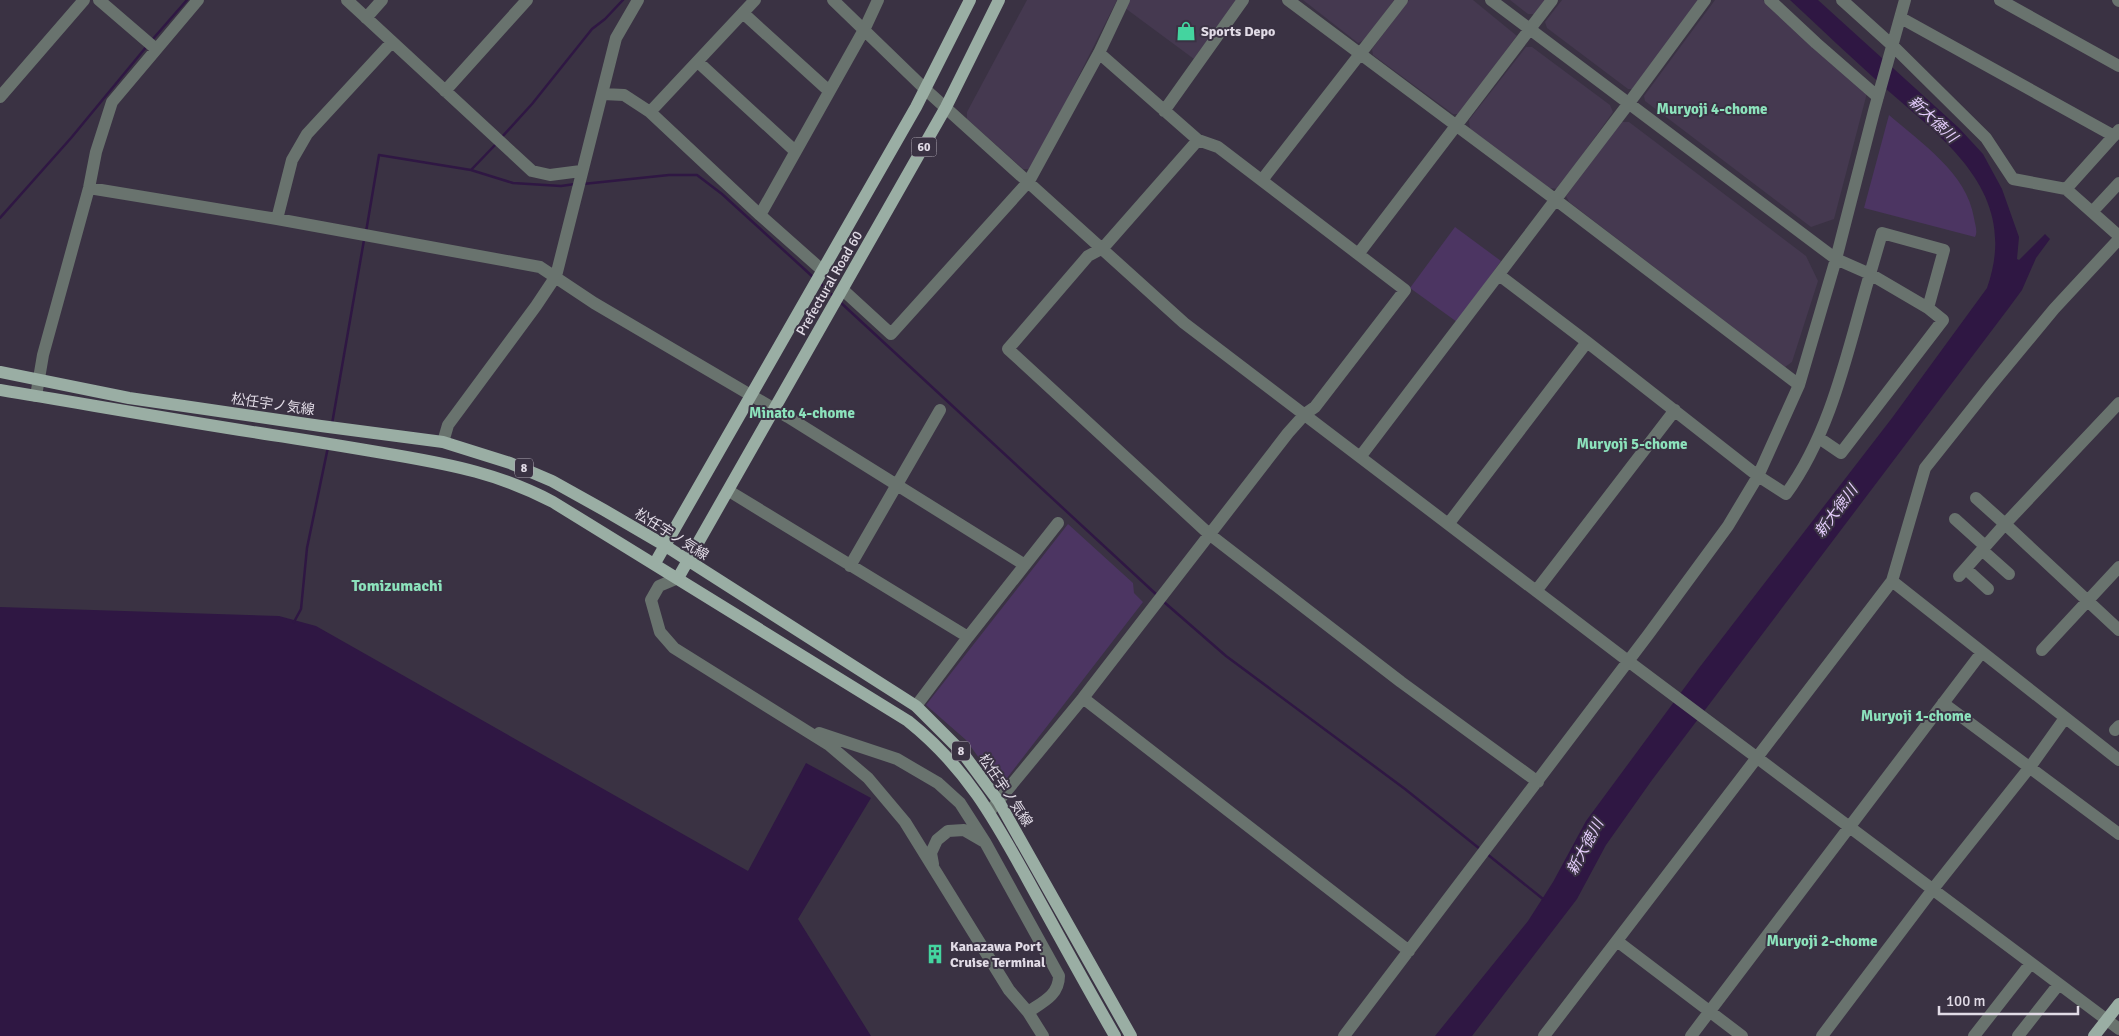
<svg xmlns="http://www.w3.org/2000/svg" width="2119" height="1036" font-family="Signika,'Noto Sans JP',sans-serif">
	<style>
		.built { fill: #453950 }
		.green { fill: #4c3562 }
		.water { fill: #2f1743 }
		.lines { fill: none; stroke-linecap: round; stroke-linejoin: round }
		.stream { stroke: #2f1743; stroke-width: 2.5 }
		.minor { stroke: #69736e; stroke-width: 12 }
		.major { stroke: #9aaea4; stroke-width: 12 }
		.labels { text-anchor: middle; stroke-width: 4; stroke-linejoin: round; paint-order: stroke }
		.shield { fill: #3a3243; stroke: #afa8b5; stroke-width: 1 }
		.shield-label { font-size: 12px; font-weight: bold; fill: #e1dbe6 }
		.poi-label { font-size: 14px; font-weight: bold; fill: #e1dbe6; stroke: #3a3243; text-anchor: start }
		.street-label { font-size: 14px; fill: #e1dbe6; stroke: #3a3243 }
		.neighbourhood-label { font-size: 15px; font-weight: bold; fill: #8ce2bc; stroke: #3a3243 }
		.water-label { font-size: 15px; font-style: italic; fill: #e5cefd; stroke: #3a3243 }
		.quarter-label { font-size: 16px; font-weight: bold; fill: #8ce2bc; stroke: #3a3243 }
	</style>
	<rect width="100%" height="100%" fill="#3a3243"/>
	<path class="built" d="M1027 0H1117L1032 169H1023L967 119V112Z
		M1130 0H1237L1194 59 1125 8Z
		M1303 0H1394L1365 40 1358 43Z
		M1409 0H1473L1517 36 1459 114H1453L1373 55 1372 49Z
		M1510 0H1547L1536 14H1528Z
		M1562 0H1700L1633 89H1628L1547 28 1545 22Z
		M1715 0H1763L1867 93 1834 219 1811 227 1645 101 1644 96Z
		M1526 47H1532L1610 105 1613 112 1558 189 1549 188 1470 129 1469 120Z
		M1621 122H1629L1806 256 1818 281 1792 362 1785 367 1569 202 1566 196Z"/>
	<path class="green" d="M1889 115C1921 143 1967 173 1974 218 1975 225 1978 231 1975 237L1864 208Z
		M1455 227 1501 261 1457 322 1410 288Z
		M1068 524 1133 583 1134 593 1143 602 1007 778 992 776 966 740 926 705Z"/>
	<path class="water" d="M1790 0H1818L1959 128 1983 154 2002 189 2019 237 2017 259 2019 260 2045 234 2050 239 2036 258 2022 290 2008 309 1652 780 1606 845 1577 899 1472 1036H1435L1528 921 1553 882 1586 821 1699 668 1892 418 1987 288C2020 194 1948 143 1885 88 1853 59 1822 30 1790 0Z
		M0 607 279 616 316 626 748 871 806 763 871 798 798 919 871 1036H0Z"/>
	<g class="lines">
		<path class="stream" d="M152 40 187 0
			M501 138 532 104 592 29 605 19 623 0
			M471 170 496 144
			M583 184 669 175H697L722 194 813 277
			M0 218 71 138 147 46
			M366 232 379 155 471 170 513 183 561 186 575 184
			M819 282 833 296
			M839 301 1158 596
			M332 424 364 240
			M1164 602 1226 656 1405 789 1480 849
			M294 622 301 609 307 548 328 447
			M1487 854 1543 899"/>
		<path class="minor" d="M99 0 156 49
			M347 0 532 171 550 175 581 171
			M833 0 926 90 1184 323 1628 661 2119 1029
			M1288 0 1556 200 1799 385
			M1491 0 1836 259 1870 274C1848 348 1832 431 1786 494L1758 476 1587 342 1499 275
			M1770 0 1816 43 1878 97
			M1842 0 1893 46 1986 138 2013 179 2066 189 2119 130
			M2000 0 2119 66
			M2118 0 2119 1
			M743 13 829 91
			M366 18 382 0
			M1901 18 2114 136
			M698 62 795 151
			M445 91 527 0
			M603 94 624 95 650 112 760 215 865 28 878 0
			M0 97 84 0
			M1164 111 1243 0
			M650 112 755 0
			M1198 140 1103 248 1088 256 1008 349 1209 534 1401 682 1538 782
			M1262 180 1402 0
			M89 188 277 219 540 267 594 303 788 417 1025 565
			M2066 189 2119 236
			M2092 212 2119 183
			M760 215 822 270
			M277 219 292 160 307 134 392 42
			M1882 233 1944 250 1928 308 1870 274Z
			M1359 253 1552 0
			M843 290 891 334 1029 181 1099 53 1124 0
			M36 396 43 355 89 188 96 152 112 102 198 0
			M2119 403 2005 524 2119 630
			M1819 438 1841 453 1943 320 1928 308
			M443 442 448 425 536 306 556 276 616 38 638 0
			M1360 457 1629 103 1705 0
			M729 491 968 637
			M1955 519 1985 546
			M1449 523 1587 342
			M1982 550 2009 574
			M850 566 940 410
			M1966 569 1988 589
			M1959 576 2005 524 1976 498
			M678 578 659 586 651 600 660 632 674 648 829 745 868 778 905 822 1009 990 1028 1012 1043 1036
			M1892 581 1982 652
			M1536 591 1675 410
			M2042 650 2119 567
			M1083 698 1409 951
			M1943 703 2119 834
			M916 706 968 637 1058 523
			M2115 730 2119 726
			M819 733 897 759 938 783 960 803 985 842 1059 976C1059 995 1043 1002 1028 1012
			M990 811 1083 698 1288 433 1305 414 1315 407 1405 290 1218 147 1198 140 1099 53
			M933 864 931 853 937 840 948 831 964 830 983 841
			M1617 941 1742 1036
			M1344 1036 1648 635 1728 526 1758 476 1799 385 1836 259 1874 111 1905 0
			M1544 1036 1892 581 1925 468 1991 385 2054 309 2119 239
			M1691 1036 1982 652 2119 760
			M1822 1036 1933 889 2030 767 2065 718
			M1974 1036 2031 963
			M2018 1036 2059 984"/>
		<path class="major" d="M0 372 129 398 321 426 443 442 510 463 552 481 604 510 664 545 916 706 962 752 999 802 1131 1036
			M0 390C91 405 181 421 272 435 313 441 354 448 395 455 453 465 500 474 553 502L908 721C972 772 1000 830 1039 900 1064 945 1089 991 1115 1036
			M655 563 916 107 970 0
			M678 578 946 107 999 0
			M2094 1036 2119 1004"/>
	</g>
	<defs>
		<symbol id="shop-bare" viewBox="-9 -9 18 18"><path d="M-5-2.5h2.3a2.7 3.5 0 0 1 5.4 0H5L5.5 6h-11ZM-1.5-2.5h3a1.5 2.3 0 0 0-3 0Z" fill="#44d49f" stroke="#3a3243" stroke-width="2.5" paint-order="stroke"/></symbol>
		<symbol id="building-bare" viewBox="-9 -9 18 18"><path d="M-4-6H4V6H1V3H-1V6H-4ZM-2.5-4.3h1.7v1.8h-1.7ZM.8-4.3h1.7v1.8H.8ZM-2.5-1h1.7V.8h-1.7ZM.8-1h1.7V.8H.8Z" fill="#44d49f" stroke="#3a3243" stroke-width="2.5" paint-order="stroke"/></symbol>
	</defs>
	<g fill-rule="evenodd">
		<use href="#shop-bare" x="1172" y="17" width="28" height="28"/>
		<use href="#building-bare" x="921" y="940" width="28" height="28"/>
	</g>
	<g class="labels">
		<g class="shield">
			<rect x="911.5" y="137.5" width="25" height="19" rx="4"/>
			<rect x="515" y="458.5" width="18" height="19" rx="4"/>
			<rect x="952" y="741.5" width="18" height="19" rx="4"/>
		</g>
		<g class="shield-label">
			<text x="924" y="151">60</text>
			<text x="524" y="472">8</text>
			<text x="961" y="755">8</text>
		</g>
		<g class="poi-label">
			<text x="1201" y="36">Sports Depo</text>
			<text x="950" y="951">Kanazawa Port<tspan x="950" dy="16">Cruise Terminal</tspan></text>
		</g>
		<g class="street-label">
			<text transform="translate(829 283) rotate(-60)" y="5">Prefectural Road 60</text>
			<text transform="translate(273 404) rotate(8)" y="5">松任宇ノ気線</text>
			<text transform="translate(672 534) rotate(32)" y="5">松任宇ノ気線</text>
			<text transform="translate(1006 790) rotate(56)" y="5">松任宇ノ気線</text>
		</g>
		<g class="neighbourhood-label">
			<text x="1712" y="114">Muryoji 4-chome</text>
			<text x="802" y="418">Minato 4-chome</text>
			<text x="1632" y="449">Muryoji 5-chome</text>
			<text x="1916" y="721">Muryoji 1-chome</text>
			<text x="1822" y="946">Muryoji 2-chome</text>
		</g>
		<g class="water-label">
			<text transform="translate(1933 119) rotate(43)" y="5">新大徳川</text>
			<text transform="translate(1836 511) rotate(-53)" y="5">新大徳川</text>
			<text transform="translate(1585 847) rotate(-62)" y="5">新大徳川</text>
		</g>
		<g class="quarter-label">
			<text x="397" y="591">Tomizumachi</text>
		</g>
	</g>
	<path d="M1939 1006v8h139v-8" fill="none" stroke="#e1dbe6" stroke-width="2.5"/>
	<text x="1946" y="1006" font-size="15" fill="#e1dbe6" stroke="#3a3243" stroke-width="4" paint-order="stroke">100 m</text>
</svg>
